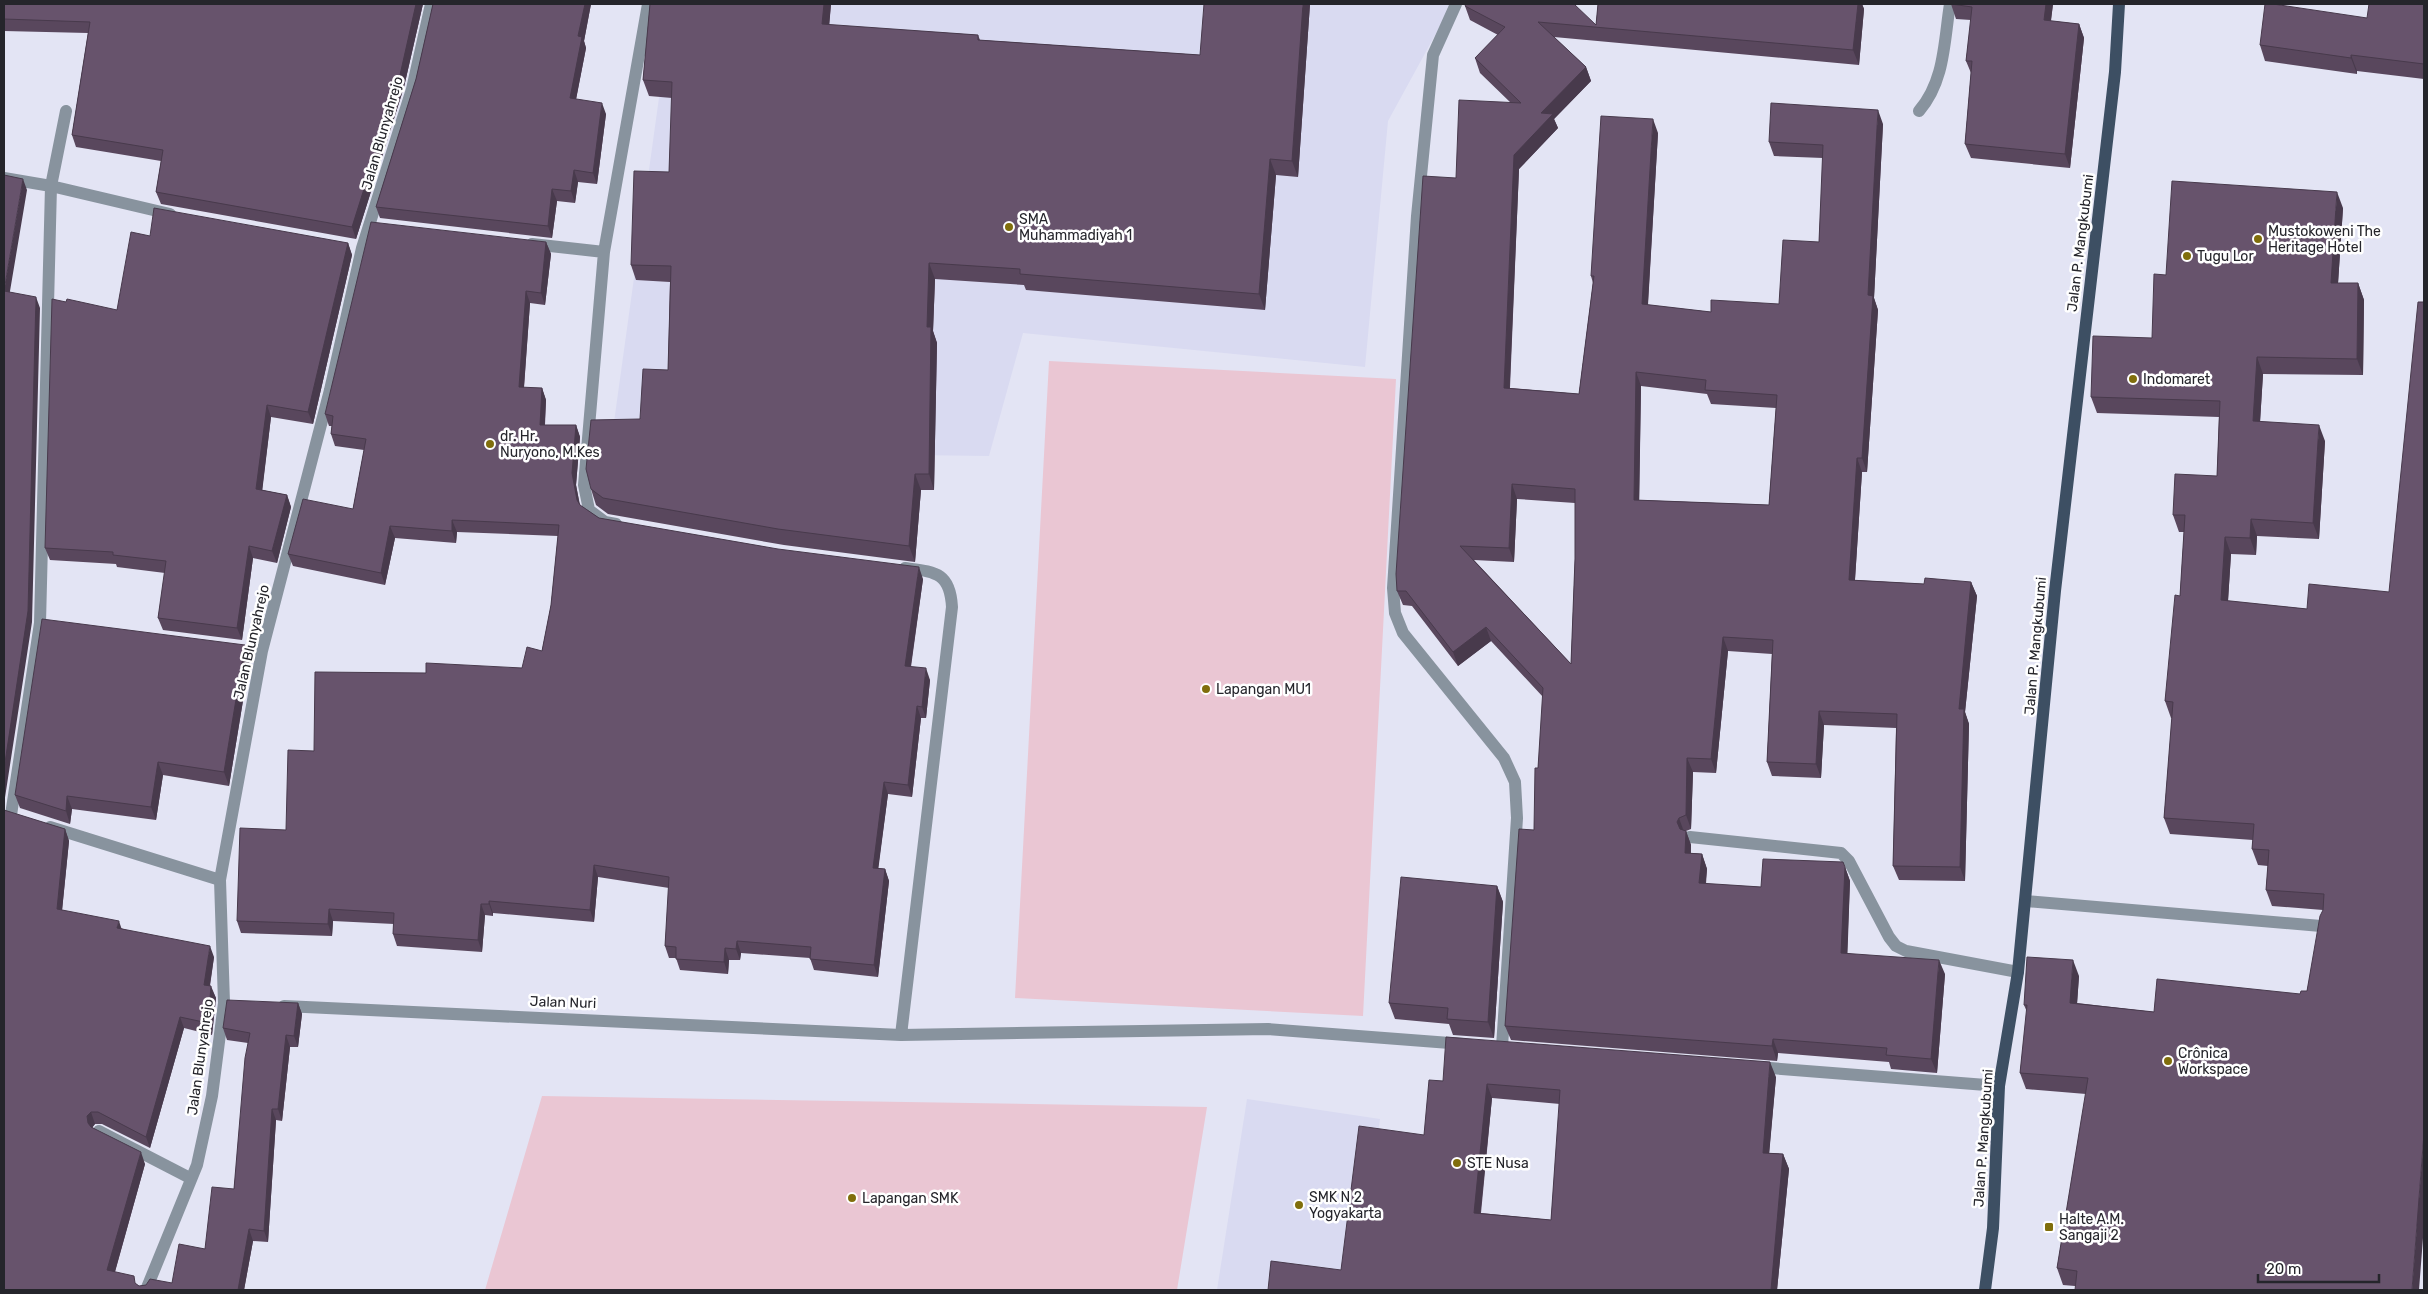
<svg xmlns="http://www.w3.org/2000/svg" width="2428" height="1294" font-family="Rubik,sans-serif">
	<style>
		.built { fill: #d9daf1 }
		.pitch { fill: #eac6d3 }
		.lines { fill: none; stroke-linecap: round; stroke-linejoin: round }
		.minor { stroke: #88939e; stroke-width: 12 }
		.major { stroke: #3d4f63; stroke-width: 12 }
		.wall { fill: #59475d; fill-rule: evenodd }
		.shaded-wall { fill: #483a4c }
		.building { fill: #67536c; stroke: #483a4c; fill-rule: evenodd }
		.poi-dot { fill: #806e0c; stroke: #fff; stroke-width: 2 }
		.labels { text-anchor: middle; stroke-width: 5; stroke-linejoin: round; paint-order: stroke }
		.street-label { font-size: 14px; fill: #25252b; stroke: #fff }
		.poi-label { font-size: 14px; fill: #25252b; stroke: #fff; text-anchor: start }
	</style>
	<rect width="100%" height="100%" fill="#e3e4f4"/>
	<path class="built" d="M672 4H1452L1388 121 1365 367 1023 333 989 456 610 451Z
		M1247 1099 1380 1119 1354 1290H1217Z"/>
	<path class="pitch" d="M1049 361 1396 379 1363 1016 1015 998Z
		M542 1096 1207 1107 1177 1290H485Z"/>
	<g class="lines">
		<path class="minor" d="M1456 4 1433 55 1417 216 1393 588 1395 613 1403 633 1504 758 1515 782 1517 818 1502 1047
			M1919 111C1945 81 1944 41 1950 4
			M4 178 51 186 170 214
			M532 244 604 252
			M616 524 605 522 589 510 584 485 604 252 648 4
			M11 815 40 623 51 186 66 111
			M50 827 220 880
			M1690 837 1841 853 1849 861 1889 937 1896 946 1906 951 2018 972
			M2026 901 2321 926
			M284 1006 901 1035 1268 1029 1463 1044
			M901 1035 952 607C950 572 935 572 905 568
			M1757 1067 1999 1086
			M99 1131 190 1178
			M146 1290 197 1165 212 1096 224 1003 220 880 262 651 330 390 362 248 412 89 431 4"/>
		<path class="major" d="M1985 1290 1993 1228 1999 1086 2018 972 2055 591 2115 72 2119 4"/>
	</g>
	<path class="wall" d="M4 4H423L404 87 356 239 161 204 156 192 161 161 76 147 72 135 88 33 4 31Z
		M433 4H591L584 41 586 48 576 99 606 114 597 184 578 182 575 203 557 201 552 238 380 218 376 207 416 79Z
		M650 4H831L829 25 978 35 980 40 1200 55 1310 4 1298 177 1276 175 1265 310 1026 290 1024 285 935 279 933 331 937 343 934 490H921L915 562 784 545 608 514 596 505 591 489 640 419 668 370 670 282 636 280 631 265 669 172 672 98 649 96 643 80Z
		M1598 4H1862L1864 9 1859 65 1554 37 1586 67 1591 81 1554 119 1558 128 1519 169 1510 388 1579 394 1593 283 1591 276 1658 133 1648 305 1711 312 1779 304 1819 242 1823 158 1774 156 1769 142 1883 124 1874 298 1878 310 1867 472H1862L1855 580 1924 584 1971 582 1977 596 1965 712 1969 724 1965 881 1899 880 1893 866 1896 728 1824 725 1821 778 1772 776 1767 762 1772 654 1728 651 1716 773 1693 772 1691 829 1686 831 1691 845V853L1702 854 1707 869 1706 884 1761 887 1845 867 1850 881 1847 953 1945 974 1937 1073 1891 1069 1889 1062 1778 1053 1777 1061 1511 1040 1505 1026 1534 830 1543 697 1491 641 1458 666 1412 606 1403 605 1397 591 1456 178 1511 103 1480 73 1475 58 1498 35 1470 20 1465 6 1596 25ZM1641 386 1707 394 1711 404 1776 408 1769 505 1639 500ZM1517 499 1575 503V559L1571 664 1474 560 1514 562Z
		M1951 4H2053L2051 21 2079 24 2084 38 2070 168 1971 158 1965 144 1971 73 1966 61 1971 20 1956 19Z
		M2424 4V79L2357 71V74L2265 61 2260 45Z
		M2343 208 2338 283H2358L2364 300 2363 375 2263 374 2260 422 2325 441 2319 539 2257 536 2256 555 2231 554 2228 601 2307 609 2424 1225 2075 1286 2063 1285 2057 1268 2086 1094 2026 1089 2020 1073 2027 1012 2024 1005 2079 976 2077 1003 2154 1012 2300 994 2307 991 2323 910 2272 906 2266 890 2268 866 2258 865 2252 849 2253 840 2170 834 2164 818 2172 718H2171L2165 701 2180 596 2184 532H2179L2173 515 2217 476 2219 417 2097 413 2091 397 2152 338 2166 275Z
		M150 236 348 243 352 255 313 424 271 417 262 490 287 495 291 507 277 563 253 558 242 640 163 630 158 618 165 573 117 567 116 564 50 560 45 548 117 310Z
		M546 242 551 254 545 305 530 303 524 388H542L546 400 545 425H576L580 437 576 485 580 505 599 518 923 579 911 667 930 680 926 718H921L912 797 888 794 878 868 885 869 889 881 878 977 814 970 810 958 741 953 740 960H729L728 974 680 970 676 958H669L665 946 669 888 598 877 594 922 493 913V916L485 915 482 952 397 946 393 934 394 924 333 921 332 936 241 933 237 921 286 830 314 751 426 673 522 668 542 651 551 605 558 536 457 532 456 543 395 538 385 585 293 566 288 554 353 509 364 450 335 446 331 434 332 426H329L325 414Z
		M250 658 229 786 163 775 156 820 72 809 70 824 20 808 15 795Z
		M5 811 65 829 69 841 62 910 214 957 210 986 216 998 212 1035 184 1028 150 1148 102 1124H95L92 1127 145 1164 115 1272 139 1286 172 1283 205 1249 234 1189 248 1043 227 1040 223 1028 298 1003 302 1014 298 1047H290L282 1121 276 1120 268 1242 253 1241 244 1290H4Z
		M1497 886 1503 902 1494 1038 1453 1035 1449 1024 1395 1019 1389 1003Z
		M1776 1077 1769 1153 1783 1154 1789 1169 1777 1290H1268L1341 1270 1424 1135 1443 1081ZM1492 1098 1560 1104 1551 1220 1481 1213Z"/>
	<path class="shaded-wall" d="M416 4H423L404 87 356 239 352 227Z
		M585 4H591L584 41 586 48 574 110 570 98 578 36Z
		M824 4H831L828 40 822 24Z
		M1303 4H1310L1298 177 1292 161Z
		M1858 4H1862L1864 9 1859 65 1853 50Z
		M2046 4H2053L2049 34 2044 20Z
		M2079 24 2084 38 2070 168 2065 154Z
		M2351 55 2357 71V74L2351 58Z
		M1586 67 1591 81 1554 119 1558 128 1519 169 1509 402 1504 388 1514 155 1541 113Z
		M602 103 606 114 597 184 593 173Z
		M1878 110 1883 124 1874 298 1878 310 1867 472 1862 458 1868 295Z
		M1653 119 1658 133 1647 318 1642 304Z
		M1270 159 1276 175 1265 310 1259 294Z
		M574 170 578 182 575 203 571 191Z
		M23 179 27 190 8 303 4 291Z
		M552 189 557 201 552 238 548 226Z
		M2337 192 2343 208 2337 299 2331 283Z
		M546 242 551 254 545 305 541 293Z
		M348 243 352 255 313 424 308 412Z
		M929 263 935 279 933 331 937 343 934 490 929 474 927 327Z
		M2358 283 2364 300 2363 375 2357 359Z
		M526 291 530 303 523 399 519 387Z
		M36 297 40 308 32 622 4 804V769Z
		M2257 357 2263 374 2259 438 2253 421Z
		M1636 372 1641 386 1639 514 1634 500Z
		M542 388 546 400 544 437 540 425Z
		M267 405 271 417 261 501 256 489Z
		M576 425 580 437 576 485 581 512 577 500 572 473Z
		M2319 425 2325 441 2319 539 2313 523Z
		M1857 458 1862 472 1854 594 1849 580Z
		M915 474 921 490 915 562 909 546Z
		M1512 484 1517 499 1514 562 1509 548Z
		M287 495 291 507 277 563 272 551Z
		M2251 519 2257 536 2256 555 2250 538Z
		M452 520 457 532 456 543 452 531Z
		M390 526 395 538 385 585 381 573Z
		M2225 537 2231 554 2227 616 2221 600Z
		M249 546 253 558 242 640 237 628Z
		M919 567 923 579 909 678 905 666Z
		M1971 582 1977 596 1965 712 1969 724 1965 881 1960 867 1959 709Z
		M1486 627 1491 641 1458 666 1453 652Z
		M1723 637 1728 651 1716 773 1711 759Z
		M245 645 250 658 229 786 224 772Z
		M926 668 930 680 926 718 922 707Z
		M917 706 921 718 912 797 908 785Z
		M1819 711 1824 725 1821 778 1816 764Z
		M1687 758 1693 772 1691 829 1686 815Z
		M158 762 163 775 156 820 151 807Z
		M884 782 888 794 877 879 873 868Z
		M67 796 72 809 70 824 66 811Z
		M1679 818 1684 832 1682 837 1677 822Z
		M65 829 69 841 61 921 57 909Z
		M1686 831 1691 845 1690 867 1685 853Z
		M1702 854 1707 869 1704 898 1699 883Z
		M594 865 598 877 594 922 590 910Z
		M1845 867 1850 881 1847 967 1841 953Z
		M885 869 889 881 878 977 874 965Z
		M1497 886 1503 902 1494 1038 1488 1022Z
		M489 901 493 913V916L489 904Z
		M481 904 485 915 482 952 478 940Z
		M329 909 333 921 332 936 328 924Z
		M119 921 123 933 117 928Z
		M737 941 741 953 740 960 736 949Z
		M210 946 214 957 208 997 204 985Z
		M725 948 729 960 728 974 724 962Z
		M1939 960 1945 974 1937 1073 1931 1059Z
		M2073 960 2079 976 2076 1019 2070 1003Z
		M211 986 216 998 212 1035 208 1023Z
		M298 1003 302 1014 298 1047 294 1036Z
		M180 1017 184 1028 150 1148 146 1137Z
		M286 1035 290 1047 282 1121 278 1109Z
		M1773 1039 1778 1053 1777 1061 1772 1046Z
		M1770 1062 1776 1077 1768 1167 1763 1153Z
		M1487 1084 1492 1098 1479 1227 1474 1213Z
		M272 1109 276 1120 268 1242 264 1231Z
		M91 1112 95 1124 92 1128 88 1123 87 1116Z
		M2424 1133V1225L2419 1290H2412Z
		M141 1152 145 1164 112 1282 107 1270Z
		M1783 1154 1789 1169 1777 1290H1771Z
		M249 1229 253 1241 244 1290H238Z"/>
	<path class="building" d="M4 4H416L400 75 352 227 156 192 163 150 72 135 90 22 4 19Z
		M433 4H585L578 36 582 37 570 98 602 103 593 173 574 170 571 191 552 189 548 226 376 207 416 79Z
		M650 4H824L822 24 978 35V40L1200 55 1204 4H1303L1292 161 1270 159 1259 294 1020 274V269L929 263 927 327H931L929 474H915L909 546 778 529 603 498 591 489 586 469 591 420 640 419 643 369 668 370 671 266 631 265 634 171 669 172 672 82 643 80Z
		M1466 4H1574L1596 25 1598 4H1858L1853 50 1538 22 1586 67 1541 113 1553 114 1514 155 1504 388 1579 394 1594 276H1591L1601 116 1653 119 1642 304 1711 312V300L1779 304 1783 240 1819 242 1823 145 1769 142 1771 103 1878 110 1868 295 1873 296 1862 458H1857L1849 580 1924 584 1925 578 1971 582 1959 709H1964L1960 867 1893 866 1897 714 1819 711 1816 764 1767 762 1773 640 1723 637 1711 759 1687 758 1686 815 1679 818 1677 822 1680 829 1686 831 1685 853 1702 854 1699 883 1761 887 1763 859 1843 862 1845 867 1841 953 1939 960 1931 1059 1886 1055 1887 1048 1773 1039 1772 1046 1505 1026 1519 829 1534 830 1535 768H1538L1543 688 1486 627 1453 652 1406 591H1397L1396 574 1423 176 1456 178 1459 100 1521 103 1475 58 1505 27 1465 6ZM1636 372 1706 380 1705 390 1777 395 1769 505 1634 500ZM1512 484 1575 489V559L1571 664 1460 546 1509 548Z
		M1951 4H2046L2044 20 2079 24 2065 154 1965 144 1972 61H1966L1972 7Z
		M2265 4H2273L2367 18 2369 4H2424V64L2351 55V58L2260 45Z
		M4 175 23 179 4 291 36 297 28 611 4 769Z
		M2172 181 2337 192 2331 283H2358L2357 359 2257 357 2253 421 2319 425 2313 523 2251 519 2250 538 2225 537 2221 600 2307 609 2309 584 2389 592 2418 302H2424V1133L2412 1290H2075L2077 1271 2057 1268 2088 1078 2020 1073 2027 1005H2024L2027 957 2073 960 2070 1003 2154 1012 2157 979 2300 994 2301 991H2307L2320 916 2323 910 2324 894 2266 890 2269 850 2252 849 2254 824 2164 818 2173 702 2165 701 2175 595 2180 596 2185 515H2173L2175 474 2217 476 2220 401 2091 397 2093 336 2152 338 2154 274 2166 275Z
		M154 208 348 243 308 412 267 405 256 489 287 495 272 551 249 546 237 628 158 618 166 561 113 555V552L45 548 52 299 66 302 67 299 117 310 131 232 150 236Z
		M371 222 546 242 541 293 526 291 519 387 542 388 540 425H576L572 473 577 500 580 505 599 518 778 549 919 567 905 666 926 668 922 707 917 706 908 785 884 782 873 868 885 869 874 965 810 959 811 947 737 941 736 949 725 948 724 962 676 959V947L665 946 669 877 594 865 590 910 489 901V904H481L478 940 393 934 394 913 329 909 328 924 237 921 240 828 286 830 288 750 314 751 315 672 426 673V663L522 668 527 647 542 651 551 605 559 525 452 520V531L390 526 381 573 288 554 303 499 353 509 366 439 331 434 333 416 325 414Z
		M42 619 245 645 224 772 158 762 151 807 67 796 66 811 15 795Z
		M4 810 65 829 57 909 119 921 117 928 210 946 204 985 211 986 208 1023 180 1017 146 1137 98 1112H91L87 1116 88 1123 91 1127 141 1152 107 1270 134 1276 135 1283 139 1286 146 1285 150 1279 172 1283 179 1244 205 1249 212 1187 234 1189 245 1058 250 1033 223 1028 227 1000 298 1003 294 1036 286 1035 278 1109H272L264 1231 249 1229 238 1290H4Z
		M1401 877 1497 886 1488 1022 1447 1019 1448 1008 1389 1003Z
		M1446 1037 1770 1062 1763 1153 1783 1154 1771 1290H1268L1271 1261 1341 1270 1359 1126 1424 1135 1429 1080 1443 1081ZM1487 1084 1560 1090 1551 1220 1474 1213Z"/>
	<g class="poi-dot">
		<circle cx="1009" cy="227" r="5"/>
		<circle cx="2258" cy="239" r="5"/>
		<circle cx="2187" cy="256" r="5"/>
		<circle cx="2133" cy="379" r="5"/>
		<circle cx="490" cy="444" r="5"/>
		<circle cx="1206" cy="689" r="5"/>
		<circle cx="2168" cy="1061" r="5"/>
		<circle cx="1457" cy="1163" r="5"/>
		<circle cx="852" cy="1198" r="5"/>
		<circle cx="1299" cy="1205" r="5"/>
		<rect x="2044" y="1222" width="10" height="10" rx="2.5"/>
	</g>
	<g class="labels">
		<g class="street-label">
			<text transform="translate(382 133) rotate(-74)" y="5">Jalan Blunyahrejo</text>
			<text transform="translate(2080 243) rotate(-83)" y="5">Jalan P. Mangkubumi</text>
			<text transform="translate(251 642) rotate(-77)" y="5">Jalan Blunyahrejo</text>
			<text transform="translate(2035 646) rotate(-85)" y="5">Jalan P. Mangkubumi</text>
			<text transform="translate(563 1002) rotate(2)" y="5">Jalan Nuri</text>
			<text transform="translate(200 1057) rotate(-82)" y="5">Jalan Blunyahrejo</text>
			<text transform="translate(1983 1138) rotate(-86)" y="5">Jalan P. Mangkubumi</text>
		</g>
		<g class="poi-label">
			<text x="1019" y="224">SMA<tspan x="1019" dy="16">Muhammadiyah 1</tspan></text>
			<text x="2268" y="236">Mustokoweni The<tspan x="2268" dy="16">Heritage Hotel</tspan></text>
			<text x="2197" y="261">Tugu Lor</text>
			<text x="2143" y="384">Indomaret</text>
			<text x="500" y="441">dr. Hr.<tspan x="500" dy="16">Nuryono, M.Kes</tspan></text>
			<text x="1216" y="694">Lapangan MU1</text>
			<text x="2178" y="1058">Crônica<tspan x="2178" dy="16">Workspace</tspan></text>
			<text x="1467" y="1168">STE Nusa</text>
			<text x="1309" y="1202">SMK N 2<tspan x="1309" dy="16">Yogyakarta</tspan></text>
			<text x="862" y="1203">Lapangan SMK</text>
			<text x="2059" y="1224">Halte A.M.<tspan x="2059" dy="16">Sangaji 2</tspan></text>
		</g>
	</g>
	<rect width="2428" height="1294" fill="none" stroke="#25252b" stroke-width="10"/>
	<path d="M2258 1274v8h121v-8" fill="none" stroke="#25252b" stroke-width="2.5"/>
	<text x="2266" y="1274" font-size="15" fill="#25252b" stroke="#ffffff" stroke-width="4" paint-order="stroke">20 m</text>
</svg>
